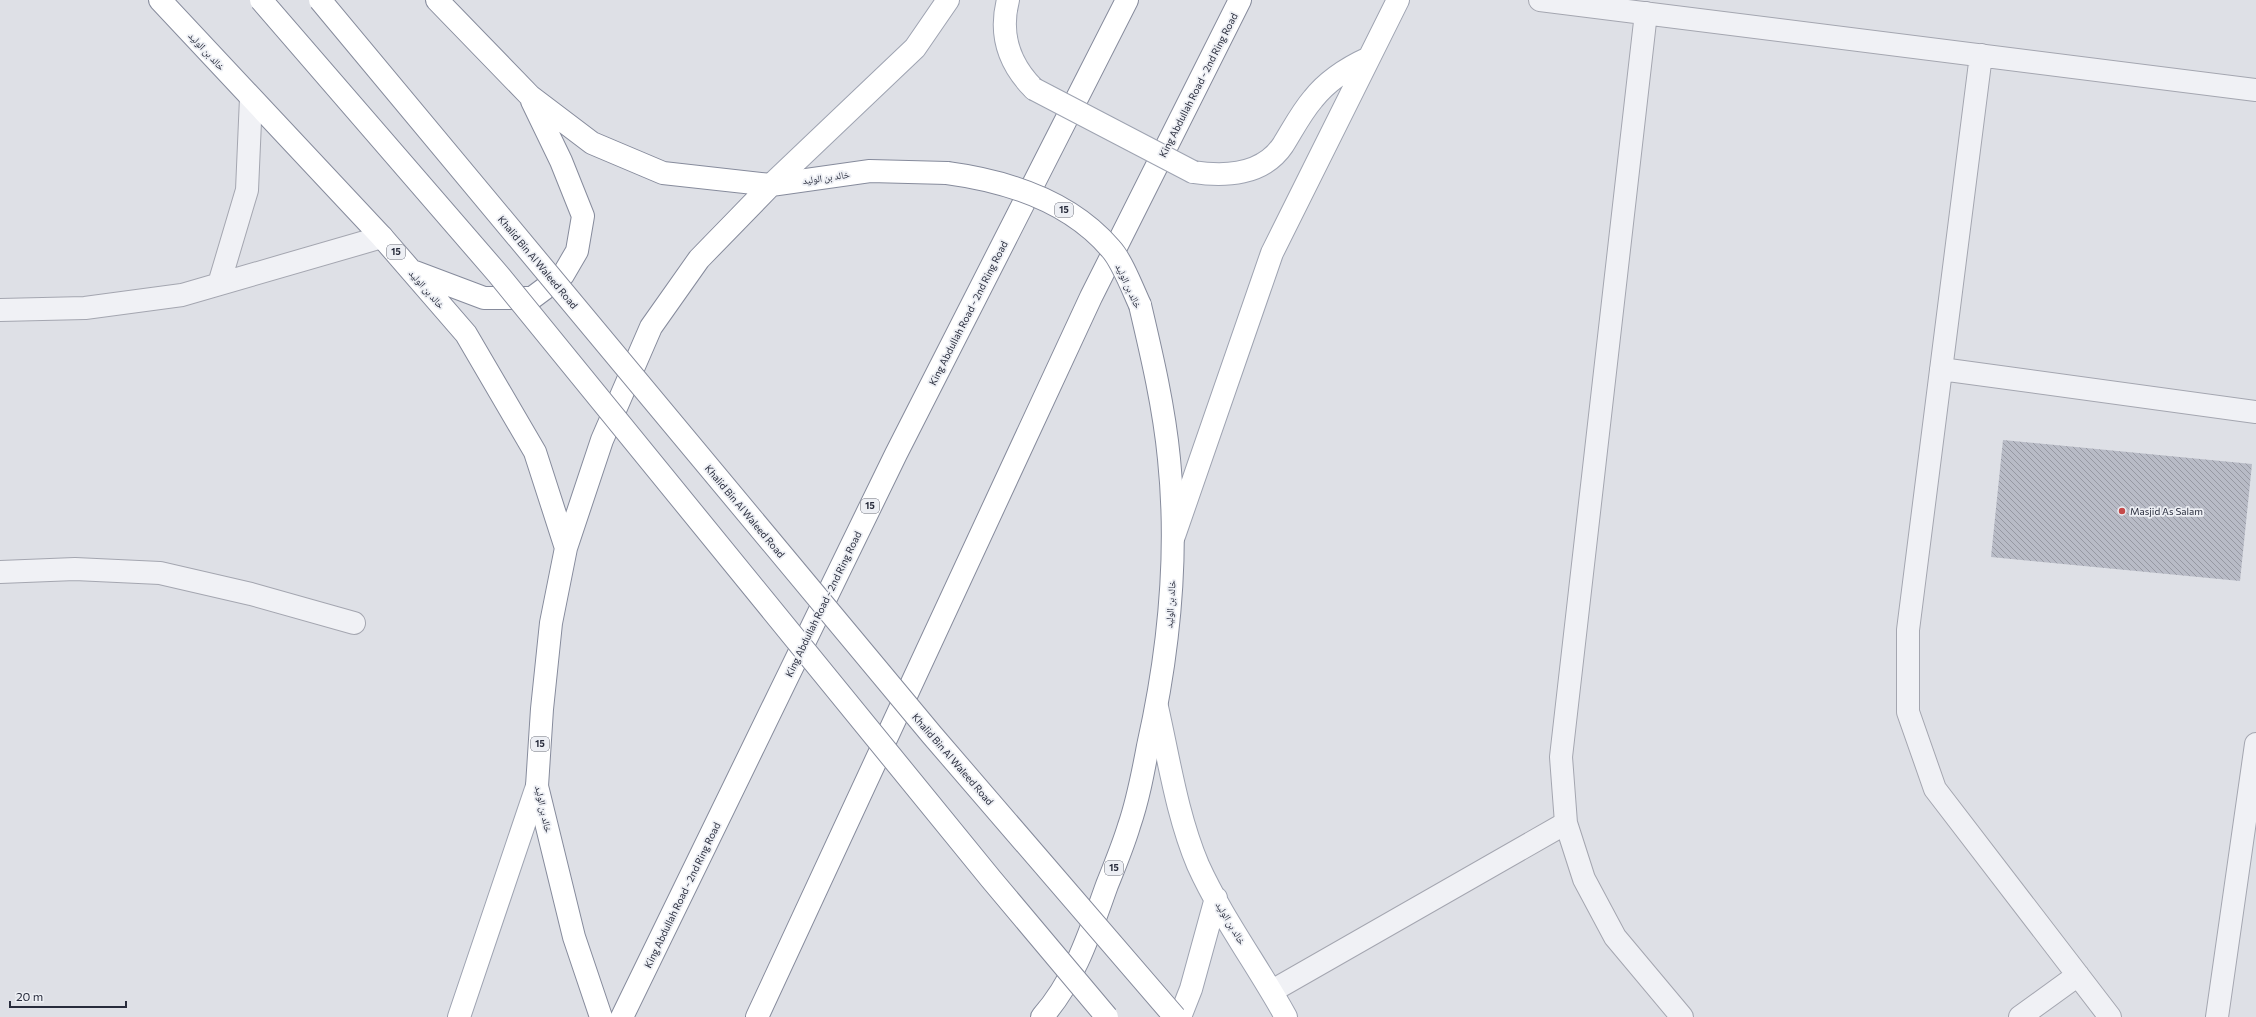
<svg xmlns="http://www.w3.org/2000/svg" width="2256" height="1017" font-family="Commissioner,'Noto Naskh Arabic',sans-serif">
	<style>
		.building { fill: url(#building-back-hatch) }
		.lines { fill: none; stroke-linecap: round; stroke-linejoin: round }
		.minor-casing { stroke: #a4a6b0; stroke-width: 24 }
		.major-casing { stroke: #9ea3b1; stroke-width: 24 }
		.highway-casing { stroke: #868b9c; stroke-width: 24 }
		.minor { stroke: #f0f1f5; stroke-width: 22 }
		.major { stroke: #fff; stroke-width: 22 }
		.highway { stroke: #fff; stroke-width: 22 }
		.major-bridge-casing { stroke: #9ea3b1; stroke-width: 24; stroke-linecap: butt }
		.highway-bridge-casing { stroke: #868b9c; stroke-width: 24; stroke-linecap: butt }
		.major-bridge { stroke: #fff; stroke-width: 22 }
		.highway-bridge { stroke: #fff; stroke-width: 22 }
		.poi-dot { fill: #c54a4a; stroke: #edeff4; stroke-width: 1.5 }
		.labels { text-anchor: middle; stroke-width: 3.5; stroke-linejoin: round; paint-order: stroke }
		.shield { fill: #edeff4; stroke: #636673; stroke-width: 1 }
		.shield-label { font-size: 9px; font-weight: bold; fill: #282c3c }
		.street-label { font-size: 10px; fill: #282c3c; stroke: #edeff4 }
		.poi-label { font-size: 10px; fill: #282c3c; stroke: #edeff4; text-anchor: start }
	</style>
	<defs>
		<pattern id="building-back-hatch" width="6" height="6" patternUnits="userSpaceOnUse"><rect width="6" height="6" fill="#b8bbc6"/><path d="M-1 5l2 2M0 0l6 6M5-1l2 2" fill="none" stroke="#9698a2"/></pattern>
	</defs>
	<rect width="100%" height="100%" fill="#dee0e6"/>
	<path class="building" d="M2003 440 2252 464 2240 581 1991 557Z"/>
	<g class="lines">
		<defs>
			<path id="minor" d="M1540 0 2256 90
				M1646 13 1561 757 1566 823 1584 879 1615 937 1682 1017
				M1981 55 1908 630V712L1935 789 2110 1017
				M219 284 247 190 251 98
				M0 310 85 308 182 295 382 237
				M1941 369 2256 412
				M0 572 75 569 160 573 251 594 354 623
				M1272 991 1566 823
				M2020 1017 2078 975
				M2217 1017 2256 744"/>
			<path id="major" d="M1008 0C999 35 1009 64 1034 89
				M1193 172C1225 177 1263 175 1283 145 1293 129 1301 113 1313 99 1328 80 1347 68 1369 58
				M771 185 915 48 948 0
				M1174 536 1272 253 1398 0
				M1157 707C1169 760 1177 815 1198 865 1222 918 1258 966 1286 1017
				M459 1017 537 786
				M1180 1017 1191 989 1216 898"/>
			<path id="highway" d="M160 0 382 237 466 334 535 452 566 548
				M437 0 530 96 592 143 663 173 771 185 870 171 947 173
				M415 272 484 298H532L563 275 577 251 583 216 561 161 532 101
				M601 1017 574 937 537 786 542 709 551 623 566 548 602 440 651 327 699 259 771 185
				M622 1017 896 454 1127 0
				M757 1017 1091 297 1240 0
				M1042 1017C1075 980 1090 932 1107 885 1115 865 1123 846 1129 826 1138 800 1143 773 1148 746 1169 652 1179 556 1169 459 1164 407 1152 356 1140 305"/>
		</defs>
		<use href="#minor" class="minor-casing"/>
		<use href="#major" class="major-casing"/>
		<use href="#highway" class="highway-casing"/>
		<use href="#minor" class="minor"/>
		<use href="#major" class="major"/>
		<use href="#highway" class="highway"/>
		<defs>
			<path id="major-bridge" d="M1034 89 1193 172"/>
			<path id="highway-bridge" d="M261 0 498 274 991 879 1107 1017
				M320 0 932 735 1175 1017
				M947 173C1007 181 1070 201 1111 249 1122 261 1133 290 1140 305"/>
		</defs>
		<use href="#major-bridge" class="major-bridge-casing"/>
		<use href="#highway-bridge" class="highway-bridge-casing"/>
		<use href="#major-bridge" class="major-bridge"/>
		<use href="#highway-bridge" class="highway-bridge"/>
	</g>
	<circle class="poi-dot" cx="2122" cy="511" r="4"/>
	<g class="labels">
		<g class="shield">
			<rect x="1055" y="203" width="18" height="14" rx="3"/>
			<rect x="387" y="245" width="18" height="14" rx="3"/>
			<rect x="861" y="499" width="18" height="14" rx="3"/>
			<rect x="531" y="737" width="18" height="14" rx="3"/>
			<rect x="1105" y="861" width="18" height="14" rx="3"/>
		</g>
		<g class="shield-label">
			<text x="1064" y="213">15</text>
			<text x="396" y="255">15</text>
			<text x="870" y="509">15</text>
			<text x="540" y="747">15</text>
			<text x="1114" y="871">15</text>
		</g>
		<g class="street-label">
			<text transform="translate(207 51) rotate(47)" y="4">خالد بن الوليد</text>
			<text transform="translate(1198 85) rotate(-63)" y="4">King Abdullah Road - 2nd Ring Road</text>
			<text transform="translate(826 177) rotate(-8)" y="4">خالد بن الوليد</text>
			<text transform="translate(538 262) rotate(50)" y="4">Khalid Bin Al Waleed Road</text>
			<text transform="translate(1129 286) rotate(65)" y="4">خالد بن الوليد</text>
			<text transform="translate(427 289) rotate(49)" y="4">خالد بن الوليد</text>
			<text transform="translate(968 313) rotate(-63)" y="4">King Abdullah Road - 2nd Ring Road</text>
			<text transform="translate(745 511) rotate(50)" y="4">Khalid Bin Al Waleed Road</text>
			<text transform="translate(823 604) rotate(-64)" y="4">King Abdullah Road - 2nd Ring Road</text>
			<text transform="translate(1170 604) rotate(-86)" y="4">خالد بن الوليد</text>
			<text transform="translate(953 759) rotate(49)" y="4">Khalid Bin Al Waleed Road</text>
			<text transform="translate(544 809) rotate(78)" y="4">خالد بن الوليد</text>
			<text transform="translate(682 895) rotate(-64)" y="4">King Abdullah Road - 2nd Ring Road</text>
			<text transform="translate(1231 923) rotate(59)" y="4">خالد بن الوليد</text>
		</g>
		<g class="poi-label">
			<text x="2130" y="515">Masjid As Salam</text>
		</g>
	</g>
	<path d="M10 1001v6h116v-6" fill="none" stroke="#282c3c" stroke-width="2"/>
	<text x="16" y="1001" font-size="12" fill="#282c3c" stroke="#edeff4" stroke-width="3" paint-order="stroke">20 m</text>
</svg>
